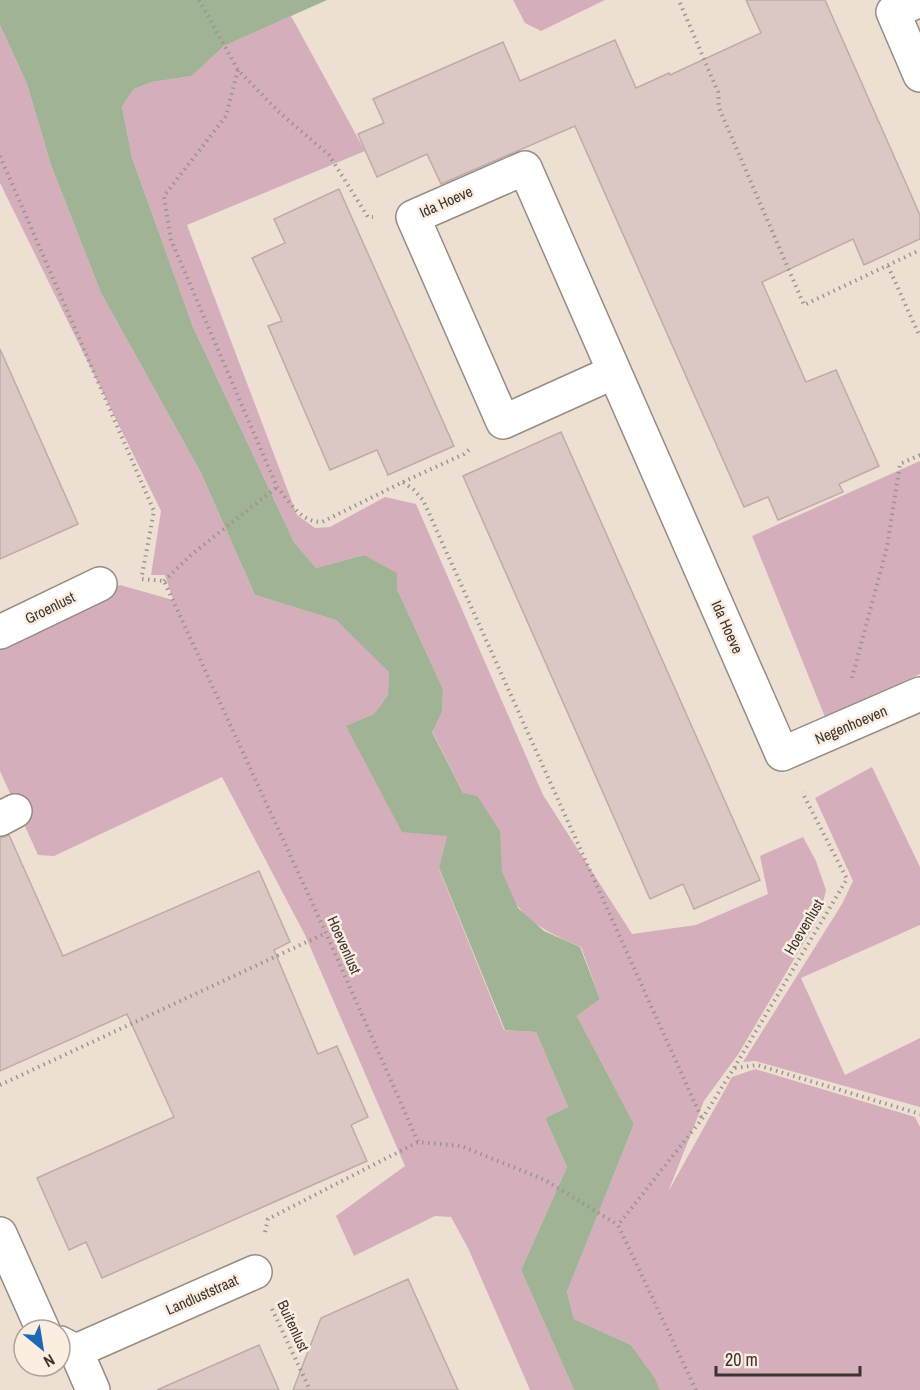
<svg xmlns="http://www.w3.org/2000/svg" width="920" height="1390" font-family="'Archivo Narrow',sans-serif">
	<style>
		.green { fill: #d4aebb }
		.water { fill: #a0b394 }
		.building { fill: #dbc7c4; stroke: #beaba7; stroke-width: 1.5 }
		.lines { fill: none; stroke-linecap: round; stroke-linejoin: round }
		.minor-casing { stroke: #988b80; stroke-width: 36 }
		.path { stroke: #9d948b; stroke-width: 4; stroke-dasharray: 1.5 4.5; stroke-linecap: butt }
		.minor { stroke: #fff; stroke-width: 33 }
		.labels { text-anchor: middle; stroke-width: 5; stroke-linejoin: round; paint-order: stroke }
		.street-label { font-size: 15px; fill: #3b3531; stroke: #fbede0 }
	</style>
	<rect width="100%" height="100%" fill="#ede0d3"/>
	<path class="green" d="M513 0H605L541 31 525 23Z
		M291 16 365 151 187 225 297 515 315 528 330 527 385 497 416 504 543 795 632 934 696 925 768 894 760 856 803 837 816 861 826 890 820 915 739 1053 704 1101 668 1192 732 1077 755 1069 915 1117 920 1127V1390H660L655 1378 631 1345 574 1319 567 1290 634 1124 577 1016 600 999 581 947C542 930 515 918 502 873 498 861 500 844 500 831L463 793 432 731 442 712 443 689 397 589 364 555 316 568 294 542 193 327 132 158 122 106 134 89 152 82 192 76 224 46Z
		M0 25 27 84 51 165 101 293 201 473 255 595 336 620 390 672 388 695 374 714 346 727 447 836 439 869 504 1030 536 1032 568 1107 545 1118 567 1167 521 1270 574 1390H530L468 1248 451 1217 435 1216 354 1256 336 1216 405 1166 305 935 222 777 54 856 38 855 0 771V643L120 585 173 600 165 575H151L161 511 0 183Z
		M920 461V674L825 717 752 536Z
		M872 767 920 867V925L801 978 845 1075 920 1038V1107L755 1061 743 1062 842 904 853 881 815 798Z"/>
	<path class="water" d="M0 0H327L224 46 192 76 152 82 134 89 122 106 132 158 193 327 294 542 316 568 364 555 397 573V589L443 689 442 712 432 732 463 793 477 796 500 831 502 872 518 908 544 931 580 947 600 999 577 1016 634 1124 567 1291 574 1319 631 1345 655 1378 660 1390H574L521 1270 567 1167 545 1118 568 1107 536 1032 505 1030 439 868 447 836 402 832 346 726 374 714 388 695 389 672 336 620 255 595 201 473 101 293 51 165 27 84 0 25Z"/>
	<path class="building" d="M746 0H825L920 215V239L864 265 853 239 762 282 806 382 836 370 879 466 839 484 843 492 778 520 768 497 744 507 575 126 441 184 427 154 377 177 358 134 384 123 373 99 503 42 520 81 615 40 636 88 669 73 670 75 761 33Z
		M339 189 454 446 388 475 377 450 330 470 268 326 282 321 252 258 285 243 274 219Z
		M0 349 78 524 0 559Z
		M561 432 760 880 694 909 683 884 650 899 463 476Z
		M9 835 63 956 259 871 290 942 274 950 318 1054 337 1046 368 1117 351 1125 367 1161 102 1278 86 1242 69 1250 37 1178 174 1117 127 1014 0 1071V838Z
		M408 1279 458 1390H293L321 1318Z
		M259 1345 279 1390H157Z"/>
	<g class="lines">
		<defs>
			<path id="minor" d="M920 0 893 12 920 75
				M614 372 503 422 413 217 525 168 782 754 920 694
				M0 632 100 584
				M0 819 15 811
				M0 1234 43 1330
				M60 1343 76 1351 93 1390
				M76 1351 255 1272"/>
		</defs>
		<use href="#minor" class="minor-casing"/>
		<path class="path" d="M199 0 238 70 279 112 329 155 368 217H373
			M680 3 718 92 719 108 804 305 920 250
			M238 70 226 116 164 196 171 240 277 487C290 502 300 522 322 522L403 482 414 490 423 500 702 1119
			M0 156 154 511 142 575
			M888 266 920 337
			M403 482 464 454 470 449
			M142 579 164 581 326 933 418 1142 461 1146 545 1180 618 1225
			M164 581 192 554 277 487
			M852 678 887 547 900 464 920 455
			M735 1068 757 1065 920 1114
			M0 1085 326 933
			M265 1232 268 1219 418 1142
			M272 1309 310 1390
			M696 1390 618 1225 702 1119 734 1068 847 879 802 792"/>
		<use href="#minor" class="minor"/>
	</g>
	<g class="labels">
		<g class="street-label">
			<text transform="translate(446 202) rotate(-24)" y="5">Ida Hoeve</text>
			<text transform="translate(50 608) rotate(-26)" y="5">Groenlust</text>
			<text transform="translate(727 627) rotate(66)" y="5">Ida Hoeve</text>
			<text transform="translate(851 725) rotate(-23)" y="5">Negenhoeven</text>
			<text transform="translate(804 927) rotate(-59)" y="5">Hoevenlust</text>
			<text transform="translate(344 945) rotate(66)" y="5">Hoevenlust</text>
			<text transform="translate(202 1295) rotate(-24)" y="5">Landluststraat</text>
			<text transform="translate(293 1326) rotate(65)" y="5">Buitenlust</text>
		</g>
	</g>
	<g transform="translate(42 1348) rotate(150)"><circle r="28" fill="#fbede0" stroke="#aea39a" stroke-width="1.5"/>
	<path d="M0-4.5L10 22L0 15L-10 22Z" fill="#1b68b7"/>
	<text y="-9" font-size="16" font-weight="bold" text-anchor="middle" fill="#3b3531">N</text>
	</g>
	<path d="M716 1366v9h144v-9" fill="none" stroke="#3b3531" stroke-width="3"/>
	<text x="725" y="1366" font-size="18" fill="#3b3531" stroke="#fbede0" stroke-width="4.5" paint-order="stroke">20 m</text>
</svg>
